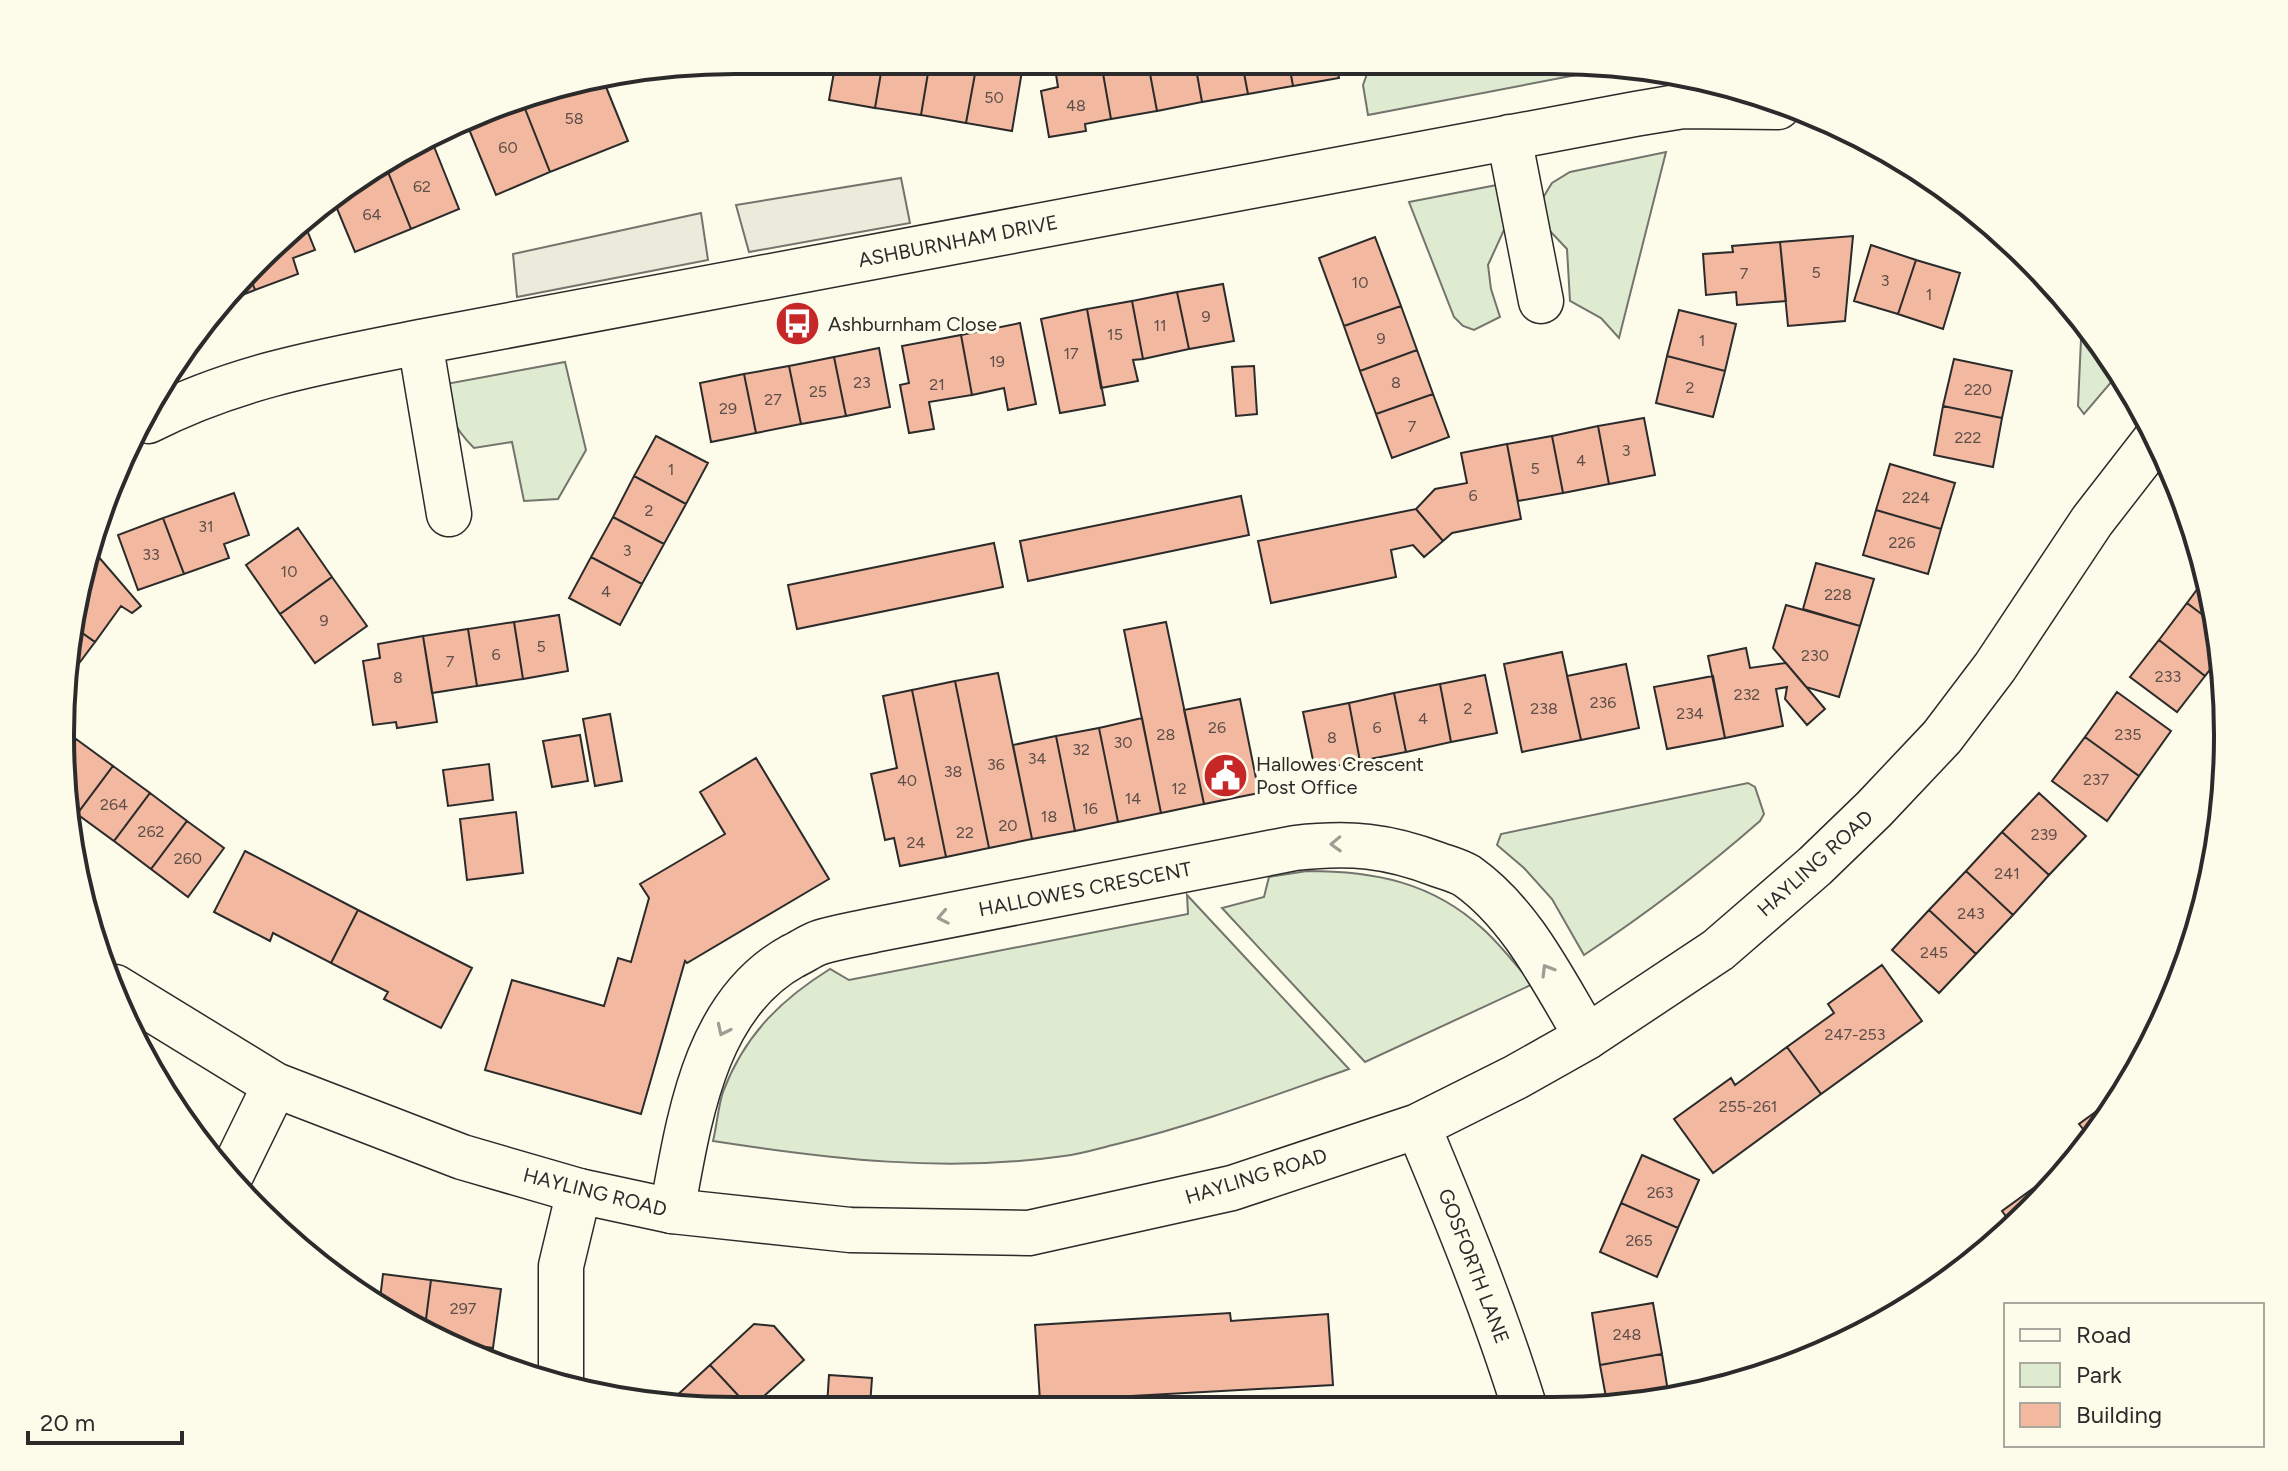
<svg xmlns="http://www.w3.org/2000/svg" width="2288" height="1471" font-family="Figtree,sans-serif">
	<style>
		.green { fill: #deebd1; stroke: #74746e; stroke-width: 2 }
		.parking { fill: #eceadb; stroke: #74746e; stroke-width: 2 }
		.building { fill: #f2b8a0; stroke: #2b2b2b; stroke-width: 2 }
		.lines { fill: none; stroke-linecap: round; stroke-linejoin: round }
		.street-casing { stroke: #2b2b2b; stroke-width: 47 }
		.secondary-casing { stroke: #2b2b2b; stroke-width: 47 }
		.street { stroke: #fdfbea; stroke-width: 44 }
		.secondary { stroke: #fdfbea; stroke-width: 44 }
		.oneway { stroke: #9e9d94 }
		.labels { text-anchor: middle; stroke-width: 6; stroke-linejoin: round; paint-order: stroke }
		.number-label { font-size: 16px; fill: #5d4e48 }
		.street-label { font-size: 20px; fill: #2b2b2b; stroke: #fdfbea }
		.poi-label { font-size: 20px; fill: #2b2b2b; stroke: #fdfbea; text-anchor: start }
		.rim { fill: none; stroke: #2b2b2b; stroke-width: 4 }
	</style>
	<rect width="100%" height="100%" fill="#fdfbea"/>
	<path class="green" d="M1420 64 1613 66V68L1368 115 1363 85 1367 74Z
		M1666 152 1619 338 1601 318 1570 301 1567 249 1548 229 1543 212 1544 196 1552 183 1570 172Z
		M1502 184 1509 213 1504 230 1488 265 1491 289 1500 317 1474 330 1463 326 1454 317 1409 202Z
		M2082 317 2119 373 2084 414 2078 406Z
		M565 362 586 450 558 499 524 501 512 442 474 448C452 426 449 415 446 384Z
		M1748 783 1755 787 1764 814 1760 821C1704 870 1646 914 1584 955L1552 899 1524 868 1497 845 1501 834Z
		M1307 871C1374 871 1432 882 1483 929 1501 945 1516 966 1533 984L1365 1062 1222 908 1264 897 1269 877Z
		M1187 895 1349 1069C1272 1096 1196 1125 1117 1144 1100 1148 1082 1154 1064 1156 946 1173 830 1159 713 1141 717 1125 718 1107 723 1092 744 1036 780 1000 830 969L849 980 1188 914Z"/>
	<path class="parking" d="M901 178 910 223 749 252 736 205Z
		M701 213 708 260 517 297 513 254Z"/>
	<path class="building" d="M836 61H883L875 108 829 100Z
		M883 61H930L921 115 875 108Z
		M930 61 977 63 966 123 921 115Z
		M1054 62H1101L1111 119 1085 124 1086 131 1049 137 1041 91 1058 87Z
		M1101 62 1148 63 1157 111 1111 119Z
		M977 63 1022 71 1012 131 966 123Z
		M1148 63H1195L1202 102 1157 111Z
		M1195 63H1242L1248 94 1202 102Z
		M1242 63 1289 64 1293 86 1248 94Z
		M1289 64H1336L1339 78 1293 86Z
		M604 82 628 141 550 172 520 96Z
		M520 96 550 172 496 195 466 122Z
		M431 139 459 209 411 229 384 162Z
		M384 162 411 229 355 252 333 199 360 174Z
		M305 225 315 250 293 258 298 274 255 290 250 277Z
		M1853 236 1845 321 1788 326 1780 242Z
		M1375 237 1401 306 1344 326 1319 258Z
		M1780 242 1786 301 1737 305 1736 292 1706 295 1703 254 1733 252 1732 246Z
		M1871 245 1916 260 1898 314 1854 301Z
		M1916 260 1960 273 1943 329 1898 314Z
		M250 277 255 290 224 302Z
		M1223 284 1234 341 1189 349 1177 292Z
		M1177 292 1189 349 1143 359 1132 301Z
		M1132 301 1143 359 1133 360 1138 381 1101 388 1087 309Z
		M1401 306 1417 350 1360 371 1344 326Z
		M1087 309 1105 405 1060 413 1041 319Z
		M1679 310 1736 324 1725 371 1667 356Z
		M1020 323 1036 404 1008 410 1004 388 972 395 961 335Z
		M961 335 972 395 929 402 934 429 909 433 900 385 909 383 902 346Z
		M879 348 890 407 846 416 834 357Z
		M1417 350 1433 394 1376 414 1360 371Z
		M1667 356 1725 371 1713 417 1656 403Z
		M834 357 846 416 801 424 789 366Z
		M1954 359 2012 371 2002 418 1943 406Z
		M789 366 801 424 756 433 744 374Z
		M1254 366 1257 414 1236 416 1232 367Z
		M744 374 756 433 711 442 700 383Z
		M1433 394 1449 437 1392 458 1376 414Z
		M1943 406 2002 418 1993 467 1934 455Z
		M1644 418 1655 475 1609 484 1598 426Z
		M1598 426 1609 484 1563 493 1552 436Z
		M656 436 708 463 686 504 634 476Z
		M1552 436 1563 493 1518 501 1507 444Z
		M1507 444 1521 519 1452 533 1443 541 1416 509 1435 489 1467 483 1461 453Z
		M1890 464 1955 483 1941 529 1876 510Z
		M634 476 686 504 664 544 613 517Z
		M234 493 249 535 224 544 229 558 184 574 163 518Z
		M1241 496 1249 535 1028 581 1020 541Z
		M1416 509 1443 541 1424 557 1413 545 1391 550 1396 577 1271 603 1258 541Z
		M1876 510 1941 529 1928 574 1863 555Z
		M613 517 664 544 642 584 591 557Z
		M163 518 184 574 138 590 118 535Z
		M298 528 332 577 280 614 246 565Z
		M994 543 1003 587 797 629 788 585Z
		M97 555 141 606 132 613 121 606 95 642 74 627 87 564Z
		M591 557 642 584 620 625 569 598Z
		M1816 563 1874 579 1860 626 1803 609Z
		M2207 576 2216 625 2187 603Z
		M332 577 367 626 315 663 280 614Z
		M2187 603 2216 625 2221 655 2205 676 2159 640Z
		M1786 605 1860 626 1839 697 1806 687 1773 648Z
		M559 615 568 671 523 679 514 622Z
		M514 622 523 679 477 686 468 629Z
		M1166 622 1204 804 1161 813 1124 630Z
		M74 627 95 642 68 678 65 675Z
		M468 629 477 686 432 693 423 636Z
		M423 636 437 722 397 728 396 722 373 725 363 661 380 658 378 644Z
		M2159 640 2205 676 2177 712 2130 677Z
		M1746 648 1750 668 1786 663 1825 709 1807 725 1785 699 1787 687 1776 689 1783 726 1725 738 1708 656Z
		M1562 652 1581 740 1522 752 1504 664Z
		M1626 664 1639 728 1581 740 1567 676Z
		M998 673 1032 839 989 848 955 681Z
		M1485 675 1497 733 1451 742 1440 684Z
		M1713 676 1725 738 1667 749 1654 687Z
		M955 681 989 848 946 857 912 690Z
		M1440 684 1451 742 1406 752 1394 693Z
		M912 690 946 857 900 866 894 838 885 840 871 774 897 768 883 696Z
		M2117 692 2171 731 2139 776 2085 737Z
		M1394 693 1406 752 1360 761 1349 703Z
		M1240 699 1259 793 1204 804 1184 710Z
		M1349 703 1360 761 1315 770 1303 712Z
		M610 714 622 781 595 786 583 719Z
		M1142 718 1161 813 1118 822 1099 728Z
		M1099 728 1118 822 1075 831 1056 736Z
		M580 735 588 781 552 787 543 741Z
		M1056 736 1075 831 1032 839 1013 745Z
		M2085 737 2139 776 2107 821 2052 781Z
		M76 739 113 766 77 814 73 811 67 750Z
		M756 758 829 879 687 963 685 961 641 1114 485 1070 512 980 604 1006 618 958 631 962 649 898 640 884 725 834 700 792Z
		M489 764 493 800 448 806 443 770Z
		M113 766 150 793 114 841 77 814Z
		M150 793 187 821 151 869 114 841Z
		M2039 793 2086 836 2049 875 2002 832Z
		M516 812 523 873 467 880 460 819Z
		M187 821 224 848 188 897 151 869Z
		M2002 832 2049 875 2013 915 1966 871Z
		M245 851 358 910 331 963 273 933 270 941 214 912Z
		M1966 871 2013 915 1976 954 1929 910Z
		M358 910 472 968 441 1028 384 999 388 992 331 963Z
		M1929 910 1976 954 1939 993 1892 950Z
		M1882 965 1922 1021 1821 1094 1787 1047 1834 1013 1828 1004Z
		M1787 1047 1821 1094 1713 1173 1674 1119 1731 1078 1735 1085Z
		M2109 1102 2113 1107 2091 1139 2079 1124Z
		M1642 1155 1699 1180 1678 1228 1621 1203Z
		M2068 1163 2070 1167 2061 1181 2043 1198 2035 1187Z
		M2035 1187 2043 1198 2013 1226 2002 1211Z
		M1621 1203 1678 1228 1657 1277 1600 1252Z
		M383 1274 431 1280 425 1327 380 1299Z
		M431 1280 501 1289 493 1348 449 1342 425 1327Z
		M1653 1303 1662 1354 1600 1365 1592 1313Z
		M1230 1313 1231 1321 1328 1314 1333 1385 1040 1401 1035 1325Z
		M754 1324 774 1326 804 1360 753 1406H748L710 1365Z
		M1662 1354 1669 1398 1608 1408 1600 1365Z
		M710 1365 748 1406 679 1405 673 1399Z
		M829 1375 872 1378 870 1406H827Z"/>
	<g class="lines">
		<defs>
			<path id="street" d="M1509 137 1541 301
				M420 342 449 514
				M148 421C236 376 324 361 420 342L1635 114 1683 106 1778 107
				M232 1173 275 1085
				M672 1211C689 1120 704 1005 793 956 802 952 811 945 821 942 838 937 856 934 874 930L1295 848C1350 842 1387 845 1439 865 1448 868 1459 871 1467 876 1522 915 1553 981 1587 1037
				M561 1382V1266L579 1191"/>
			<path id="secondary" d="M115 987 275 1085 462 1157 579 1191 672 1211 850 1230 1029 1233 1232 1188 1418 1126 1516 1077 1587 1037 1718 950 1815 866 1874 809 1942 737 1995 667 2092 521 2158 436
				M1418 1126C1457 1219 1495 1312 1525 1409"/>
		</defs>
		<use href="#street" class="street-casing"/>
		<use href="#secondary" class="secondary-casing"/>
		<use href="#street" class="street"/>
		<use href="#secondary" class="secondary"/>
	</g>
	<defs><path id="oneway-chevron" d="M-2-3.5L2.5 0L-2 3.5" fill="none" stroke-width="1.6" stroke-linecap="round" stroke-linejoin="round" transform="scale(2)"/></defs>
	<g class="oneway">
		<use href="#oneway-chevron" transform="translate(1336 844) rotate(178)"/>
		<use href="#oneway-chevron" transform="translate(943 917) rotate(169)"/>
		<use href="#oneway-chevron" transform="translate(1547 970) rotate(-121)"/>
		<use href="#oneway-chevron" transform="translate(723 1030) rotate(116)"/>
	</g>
	<defs>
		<symbol id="bus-disc" viewBox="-11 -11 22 22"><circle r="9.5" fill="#c62828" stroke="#fdfbea"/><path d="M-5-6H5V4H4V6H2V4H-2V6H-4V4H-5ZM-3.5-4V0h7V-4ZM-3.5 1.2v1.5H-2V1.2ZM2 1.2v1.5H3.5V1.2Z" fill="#fff"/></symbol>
		<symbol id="civic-disc" viewBox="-11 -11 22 22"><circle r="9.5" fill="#c62828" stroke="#fdfbea"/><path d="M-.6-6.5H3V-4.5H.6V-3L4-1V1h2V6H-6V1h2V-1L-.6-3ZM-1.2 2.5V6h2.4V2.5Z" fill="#fff"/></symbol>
	</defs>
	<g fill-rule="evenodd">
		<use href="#bus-disc" x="772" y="298" width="51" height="51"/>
		<use href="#civic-disc" x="1200" y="750" width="51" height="51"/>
	</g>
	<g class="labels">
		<g class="number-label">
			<text x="994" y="103">50</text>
			<text x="1076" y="111">48</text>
			<text x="574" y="124">58</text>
			<text x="508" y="153">60</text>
			<text x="422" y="192">62</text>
			<text x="372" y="220">64</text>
			<text x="1816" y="278">5</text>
			<text x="1744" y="279">7</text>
			<text x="1885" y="286">3</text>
			<text x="1360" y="288">10</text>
			<text x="1929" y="300">1</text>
			<text x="1206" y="322">9</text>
			<text x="1160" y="331">11</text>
			<text x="1115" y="340">15</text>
			<text x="1381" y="344">9</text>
			<text x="1702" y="346">1</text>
			<text x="1071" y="359">17</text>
			<text x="997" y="367">19</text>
			<text x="862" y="388">23</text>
			<text x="1396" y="388">8</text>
			<text x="937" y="390">21</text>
			<text x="1690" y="393">2</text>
			<text x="1978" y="395">220</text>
			<text x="818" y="397">25</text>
			<text x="773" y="405">27</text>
			<text x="728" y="414">29</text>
			<text x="1412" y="432">7</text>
			<text x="1968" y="443">222</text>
			<text x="1626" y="456">3</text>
			<text x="1581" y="466">4</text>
			<text x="1535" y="474">5</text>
			<text x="671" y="475">1</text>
			<text x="1473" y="501">6</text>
			<text x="1916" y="503">224</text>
			<text x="649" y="516">2</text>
			<text x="206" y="532">31</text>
			<text x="1902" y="548">226</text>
			<text x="627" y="556">3</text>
			<text x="151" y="560">33</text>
			<text x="289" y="577">10</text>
			<text x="606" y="597">4</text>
			<text x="1838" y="600">228</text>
			<text x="324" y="626">9</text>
			<text x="541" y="652">5</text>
			<text x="496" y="660">6</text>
			<text x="1815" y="661">230</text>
			<text x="450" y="667">7</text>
			<text x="2168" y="682">233</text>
			<text x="398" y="683">8</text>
			<text x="1747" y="700">232</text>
			<text x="1603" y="708">236</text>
			<text x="1468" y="714">2</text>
			<text x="1544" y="714">238</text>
			<text x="1690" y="719">234</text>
			<text x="1423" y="724">4</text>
			<text x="1217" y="733">26</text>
			<text x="1377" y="733">6</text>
			<text x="1166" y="740">28</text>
			<text x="2128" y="740">235</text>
			<text x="1332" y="743">8</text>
			<text x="1123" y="748">30</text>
			<text x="1081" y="755">32</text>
			<text x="1037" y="764">34</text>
			<text x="996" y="770">36</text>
			<text x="953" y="777">38</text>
			<text x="2096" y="785">237</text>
			<text x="907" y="786">40</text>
			<text x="1179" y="794">12</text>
			<text x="1133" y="804">14</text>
			<text x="114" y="810">264</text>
			<text x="1090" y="814">16</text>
			<text x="1049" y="822">18</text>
			<text x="1008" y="831">20</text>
			<text x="151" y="837">262</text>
			<text x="965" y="838">22</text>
			<text x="2044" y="840">239</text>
			<text x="916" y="848">24</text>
			<text x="188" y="864">260</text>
			<text x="2007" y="879">241</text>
			<text x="1971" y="919">243</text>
			<text x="1934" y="958">245</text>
			<text x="1855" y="1040">247-253</text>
			<text x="1748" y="1112">255-261</text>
			<text x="1660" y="1198">263</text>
			<text x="1639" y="1246">265</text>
			<text x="463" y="1314">297</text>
			<text x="1627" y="1340">248</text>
		</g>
		<g class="street-label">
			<text transform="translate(958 241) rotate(-11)" y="7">ASHBURNHAM DRIVE</text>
			<text transform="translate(1815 863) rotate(-42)" y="7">HAYLING ROAD</text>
			<text transform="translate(1085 889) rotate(-11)" y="7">HALLOWES CRESCENT</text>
			<text transform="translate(1256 1176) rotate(-17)" y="7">HAYLING ROAD</text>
			<text transform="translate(595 1192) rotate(14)" y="7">HAYLING ROAD</text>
			<text transform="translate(1474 1266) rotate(69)" y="7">GOSFORTH LANE</text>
		</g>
		<g class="poi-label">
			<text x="828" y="331">Ashburnham Close</text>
			<text x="1256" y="771">Hallowes Crescent<tspan x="1256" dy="23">Post Office</tspan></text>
		</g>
	</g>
	<path d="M0 0H2288V1471H0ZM735 74H1553A661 661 0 0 1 2214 735V736A661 661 0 0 1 1553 1397H735A661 661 0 0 1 74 736V735A661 661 0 0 1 735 74Z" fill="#fdfbea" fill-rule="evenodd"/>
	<path class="rim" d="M735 74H1553A661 661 0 0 1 2214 735V736A661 661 0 0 1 1553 1397H735A661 661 0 0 1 74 736V735A661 661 0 0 1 735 74Z"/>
	<rect x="2004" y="1303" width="260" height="144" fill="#fdfbea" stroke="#a9a89e" stroke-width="2"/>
	<rect x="2020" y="1329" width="40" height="12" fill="#fdfbea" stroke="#a9a89e" stroke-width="2"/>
	<text x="2076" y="1343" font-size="24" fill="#2b2b2b">Road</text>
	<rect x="2020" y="1363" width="40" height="24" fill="#deebd1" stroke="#a9a89e" stroke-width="2"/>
	<text x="2076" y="1383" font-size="24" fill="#2b2b2b">Park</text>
	<rect x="2020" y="1403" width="40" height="24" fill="#f2b8a0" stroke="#a9a89e" stroke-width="2"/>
	<text x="2076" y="1423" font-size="24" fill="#2b2b2b">Building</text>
	<path d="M28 1431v12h154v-12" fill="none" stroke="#2b2b2b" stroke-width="4"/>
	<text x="40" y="1431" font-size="24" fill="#2b2b2b" stroke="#fdfbea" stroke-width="6" paint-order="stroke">20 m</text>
</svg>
